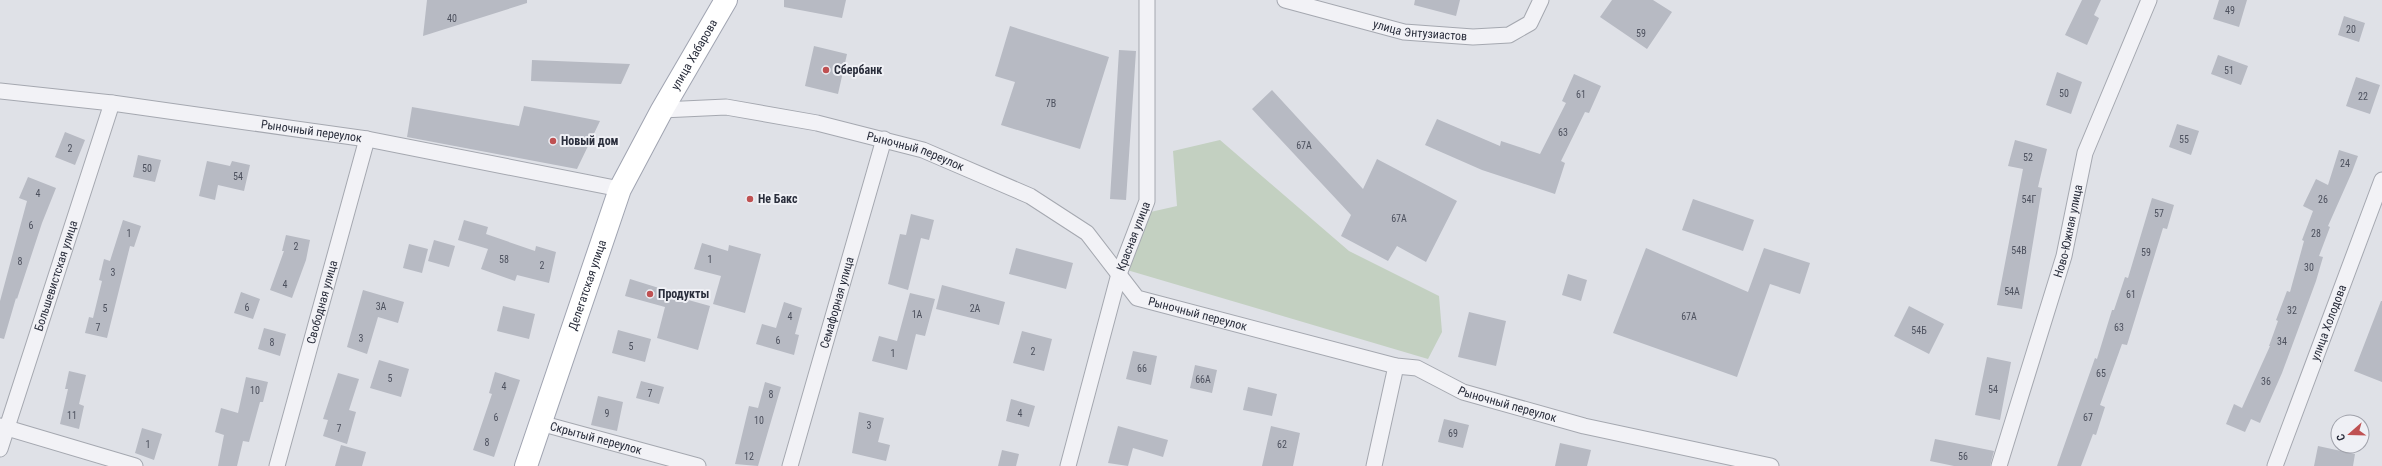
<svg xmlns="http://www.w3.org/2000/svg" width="2382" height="466" font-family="'Roboto Condensed',sans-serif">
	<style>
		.green { fill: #c3d0c1 }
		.building { fill: #b7bac3 }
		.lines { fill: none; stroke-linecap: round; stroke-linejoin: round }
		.street-casing { stroke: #a5a8b0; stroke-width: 17 }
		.primary-casing { stroke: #a0a4b1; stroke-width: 24 }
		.street { stroke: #f2f2f6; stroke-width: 15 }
		.primary { stroke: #fff; stroke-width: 22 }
		.poi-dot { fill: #bf5152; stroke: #eff0f5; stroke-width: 1.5 }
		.labels { text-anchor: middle; stroke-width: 4; stroke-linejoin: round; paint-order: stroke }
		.number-label { font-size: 10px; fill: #4d515e }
		.street-label { font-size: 12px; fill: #2a2e3c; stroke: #eff0f5 }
		.poi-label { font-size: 12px; font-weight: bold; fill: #2a2e3c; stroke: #eff0f5; text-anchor: start }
	</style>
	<rect width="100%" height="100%" fill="#dfe1e7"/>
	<path class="green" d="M1220 140 1349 251 1439 296 1442 332 1428 359 1127 270 1146 213 1177 206 1173 151Z"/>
	<path class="building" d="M427 0H527V3L423 36Z
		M784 0H846L842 18 784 7Z
		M1415 0H1460L1456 16 1414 5Z
		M1612 0H1653L1672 12 1647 49 1600 17Z
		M2082 0H2101L2094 15 2099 18 2087 45 2065 35Z
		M2219 0H2247L2239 27 2213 19Z
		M2344 16 2365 23 2359 42 2338 35Z
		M1010 26 1109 57 1080 149 1001 125 1015 82 995 76Z
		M814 46 847 54 838 94 805 86Z
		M1119 50 1136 51 1126 200 1110 199Z
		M2218 55 2248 66 2241 85 2211 74Z
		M532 60 630 64 621 84 531 81Z
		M2057 72 2082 82 2071 114 2046 105Z
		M1574 74 1601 86 1589 113 1585 112 1561 161 1565 163 1555 194 1482 170 1425 145 1437 119 1500 146 1501 141 1540 154 1566 103 1562 101Z
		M2356 77 2380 85 2370 114 2346 106Z
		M1272 90 1363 189 1377 159 1457 201 1426 262 1397 246 1388 261 1341 236 1351 215 1252 109Z
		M524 106 600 121 577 169 407 137 412 107 519 126Z
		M2177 124 2199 131 2191 155 2169 147Z
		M65 132 85 140 75 165 55 157Z
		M2015 140 2047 149 2038 187 2042 188 2022 309 1997 305 2023 169 2008 166Z
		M2339 150 2358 156 2352 172 2328 226 2330 227 2319 256 2323 257 2316 281 2282 373 2260 423 2251 419 2245 432 2226 424 2234 404 2242 408 2270 346H2269L2278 321 2276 320 2287 291 2290 292 2304 241 2302 240 2313 211 2303 206 2316 179 2328 185Z
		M138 155 161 160 155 182 133 177Z
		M207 161 230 166 232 161 250 165 244 191 218 185 215 200 199 196Z
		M28 177 56 188 42 223 17 299 16 298 4 339 0 338V301L27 201 19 198Z
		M2152 198 2174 205 2167 229 2163 228 2127 345 2122 344 2100 405 2105 407 2096 435 2093 434 2081 466H2057L2095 358 2097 359 2112 310H2114L2125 277 2128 278Z
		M1693 199 1754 220 1743 251 1682 230Z
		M911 214 934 220 929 240 921 238 908 290 888 284 900 234 906 235Z
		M123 220 141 226 134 247 130 246 107 338 85 333 89 317 93 318 102 281 99 280 104 259 110 261Z
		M464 220 488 227 486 234 535 251 536 246 556 252 549 283 517 275 515 281 481 269 488 249 458 240Z
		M286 235 310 240 306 260 292 298 270 290 284 251H282Z
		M434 240 455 246 449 267 428 261Z
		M702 243 728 251 729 245 761 254 745 313 713 304 721 276 694 269Z
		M409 244 428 249 422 273 403 268Z
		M1016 248 1073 263 1066 289 1009 274Z
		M1646 248 1748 292 1764 248 1810 263 1800 294 1770 284 1737 377 1613 333Z
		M1568 274 1587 280 1581 301 1562 295Z
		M630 279 675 293 674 296 710 306 698 350 657 338 665 307 625 296Z
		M942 285 1005 302 999 325 936 309Z
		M363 290 404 302 398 323 378 317 367 354 347 347Z
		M241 292 260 299 253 319 234 313Z
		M910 293 935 299 925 336 916 334 907 370 872 361 879 336 897 341Z
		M2381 301H2382V382L2354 371Z
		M784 302 802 308 795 334 799 335 794 355 756 344 762 324 776 328Z
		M503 306 535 314 529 339 497 331Z
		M1909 306 1944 324 1929 354 1894 336Z
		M1469 312 1506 321 1496 366 1458 357Z
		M264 328 286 334 280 356 258 349Z
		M618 330 651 339 645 362 612 353Z
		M1022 331 1052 339 1044 371 1013 363Z
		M1133 351 1157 356 1151 385 1126 379Z
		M1987 357 2011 362 2000 420 1975 415Z
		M379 360 409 369 401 397 370 388Z
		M1195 365 1217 370 1212 393 1190 388Z
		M69 371 86 375 79 404 84 406 79 429 60 424 68 389H65Z
		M495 372 520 380 494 457 473 450 492 394 489 393Z
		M338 373 359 379 349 410 356 412 347 444 323 436 328 420 323 419Z
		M246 377 268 382 263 402H260L249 442 243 441 237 466H218L224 435 215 432 221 408 238 413Z
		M641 381 664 387 659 404 636 398Z
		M765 382 781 387 758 466 735 464 749 406 758 408Z
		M1248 387 1277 394 1272 416 1243 410Z
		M598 396 623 402 617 431 591 425Z
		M1011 399 1035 406 1029 427 1006 421Z
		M859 412 884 418 878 442 890 445 886 461 852 453Z
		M1444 419 1469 425 1463 448 1438 442Z
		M1118 426 1168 440 1163 457 1133 448 1128 466 1108 463Z
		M1271 426 1300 433 1293 466H1262Z
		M142 428 162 434 154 460 135 453Z
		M1935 439 1994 451 1990 466H1954L1930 461Z
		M1560 443 1591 450 1587 466H1555Z
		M341 445 366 452 362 466H335Z
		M2318 446 2355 454 2353 466H2314Z
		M1002 450 1019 454 1016 466H998Z"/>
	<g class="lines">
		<defs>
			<g id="street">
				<path id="s1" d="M1285 0 1404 32 1473 37 1509 35 1530 23 1541 0"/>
				<path id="s2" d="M0 91 112 103 367 139 620 189"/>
				<path id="s3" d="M662 110 726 107 817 123 923 150 1030 196 1087 233 1137 298 1396 366 1417 368 1463 392 1584 426 1771 466"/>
				<path id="s4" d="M540 423 698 466"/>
				<path d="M0 426 135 466"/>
				<path id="s5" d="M0 449 112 103"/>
				<path id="s6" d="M277 466 367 139"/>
				<path id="s7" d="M790 466 884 139"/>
				<path id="s8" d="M1068 466 1119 274 1147 201V0"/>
				<path d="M1374 466 1396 366"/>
				<path id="s9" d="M1999 466 2064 256 2085 153 2149 0"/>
				<path id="s10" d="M2275 466 2382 180"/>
			</g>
			<g id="primary">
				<path id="s11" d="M526 466 620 189 662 110 726 0"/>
			</g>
		</defs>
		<use href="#street" class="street-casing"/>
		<use href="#primary" class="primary-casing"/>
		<use href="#street" class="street"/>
		<use href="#primary" class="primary"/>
	</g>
	<g class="poi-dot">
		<circle cx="826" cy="70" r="4"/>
		<circle cx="553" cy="141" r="4"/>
		<circle cx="750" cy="199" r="4"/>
		<circle cx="650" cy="294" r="4"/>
	</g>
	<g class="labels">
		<g class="number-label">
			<text x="2230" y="14">49</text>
			<text x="452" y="22">40</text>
			<text x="2351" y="33">20</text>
			<text x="1641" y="37">59</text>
			<text x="2229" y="74">51</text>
			<text x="2064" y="97">50</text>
			<text x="1581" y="98">61</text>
			<text x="2363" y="100">22</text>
			<text x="1051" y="107">7В</text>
			<text x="1563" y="136">63</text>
			<text x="2184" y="143">55</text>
			<text x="1304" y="149">67А</text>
			<text x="70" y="152">2</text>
			<text x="2028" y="161">52</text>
			<text x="2345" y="167">24</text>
			<text x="147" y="172">50</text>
			<text x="238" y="180">54</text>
			<text x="38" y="197">4</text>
			<text x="2029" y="203">54Г</text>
			<text x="2323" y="203">26</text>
			<text x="2159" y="217">57</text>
			<text x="1399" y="222">67А</text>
			<text x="31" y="229">6</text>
			<text x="129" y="237">1</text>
			<text x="2316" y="237">28</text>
			<text x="296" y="250">2</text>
			<text x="2019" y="254">54В</text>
			<text x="2146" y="256">59</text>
			<text x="504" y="263">58</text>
			<text x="710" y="263">1</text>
			<text x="20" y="265">8</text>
			<text x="542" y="269">2</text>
			<text x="2309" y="271">30</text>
			<text x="113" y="276">3</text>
			<text x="285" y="288">4</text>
			<text x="2012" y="295">54А</text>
			<text x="2131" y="298">61</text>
			<text x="381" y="310">3А</text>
			<text x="247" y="311">6</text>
			<text x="105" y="312">5</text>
			<text x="975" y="312">2А</text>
			<text x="2292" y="314">32</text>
			<text x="917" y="318">1А</text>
			<text x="790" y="320">4</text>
			<text x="1689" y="320">67А</text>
			<text x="98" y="331">7</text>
			<text x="2119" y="331">63</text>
			<text x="1919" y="334">54Б</text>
			<text x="361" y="342">3</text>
			<text x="778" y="344">6</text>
			<text x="2282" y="345">34</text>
			<text x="272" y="346">8</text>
			<text x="631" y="350">5</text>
			<text x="1033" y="355">2</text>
			<text x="893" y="357">1</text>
			<text x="1142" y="372">66</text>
			<text x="2101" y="377">65</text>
			<text x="390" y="382">5</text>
			<text x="1203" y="383">66А</text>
			<text x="2266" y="385">36</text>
			<text x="504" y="390">4</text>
			<text x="1993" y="393">54</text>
			<text x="255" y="394">10</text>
			<text x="650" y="397">7</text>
			<text x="771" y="398">8</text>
			<text x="607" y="417">9</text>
			<text x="1020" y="417">4</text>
			<text x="72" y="419">11</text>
			<text x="496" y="421">6</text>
			<text x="2088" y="421">67</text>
			<text x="759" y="424">10</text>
			<text x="869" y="429">3</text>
			<text x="339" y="432">7</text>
			<text x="1453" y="437">69</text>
			<text x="487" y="446">8</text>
			<text x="148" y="448">1</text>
			<text x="1282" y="448">62</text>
			<text x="749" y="460">12</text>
			<text x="1963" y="460">56</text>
		</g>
		<g class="street-label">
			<text dy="4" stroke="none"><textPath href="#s1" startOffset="139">улица Энтузиастов</textPath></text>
			<text dy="4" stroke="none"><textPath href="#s11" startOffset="446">улица Хабарова</textPath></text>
			<text dy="4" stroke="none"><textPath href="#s2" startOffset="314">Рыночный переулок</textPath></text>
			<text dy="4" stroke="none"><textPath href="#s3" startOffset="259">Рыночный переулок</textPath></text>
			<text dy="4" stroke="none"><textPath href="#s9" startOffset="245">Ново-Южная улица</textPath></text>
			<text dy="4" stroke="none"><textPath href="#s8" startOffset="239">Красная улица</textPath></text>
			<text dy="4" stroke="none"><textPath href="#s5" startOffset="182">Большевистская улица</textPath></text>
			<text dy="4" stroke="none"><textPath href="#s11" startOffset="191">Делегатская улица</textPath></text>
			<text dy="4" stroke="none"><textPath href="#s6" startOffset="170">Свободная улица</textPath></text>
			<text dy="4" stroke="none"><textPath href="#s7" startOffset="170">Семафорная улица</textPath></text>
			<text dy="4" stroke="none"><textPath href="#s3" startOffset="595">Рыночный переулок</textPath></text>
			<text dy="4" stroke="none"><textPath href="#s10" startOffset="153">улица Холодова</textPath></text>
			<text dy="4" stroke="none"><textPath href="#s3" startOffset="919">Рыночный переулок</textPath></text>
			<text dy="4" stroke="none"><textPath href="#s4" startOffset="58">Скрытый переулок</textPath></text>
		</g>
		<g class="poi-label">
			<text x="834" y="74">Сбербанк</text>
			<text x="561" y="145">Новый дом</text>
			<text x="758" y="203">Не Бакс</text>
			<text x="658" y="298">Продукты</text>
		</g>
	</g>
	<g transform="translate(2350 434) rotate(250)"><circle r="19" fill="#eff0f5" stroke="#a0a2ab"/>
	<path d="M0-3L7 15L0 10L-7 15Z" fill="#bf5152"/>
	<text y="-6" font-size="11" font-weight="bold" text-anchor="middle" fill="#2a2e3c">С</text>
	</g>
</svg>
